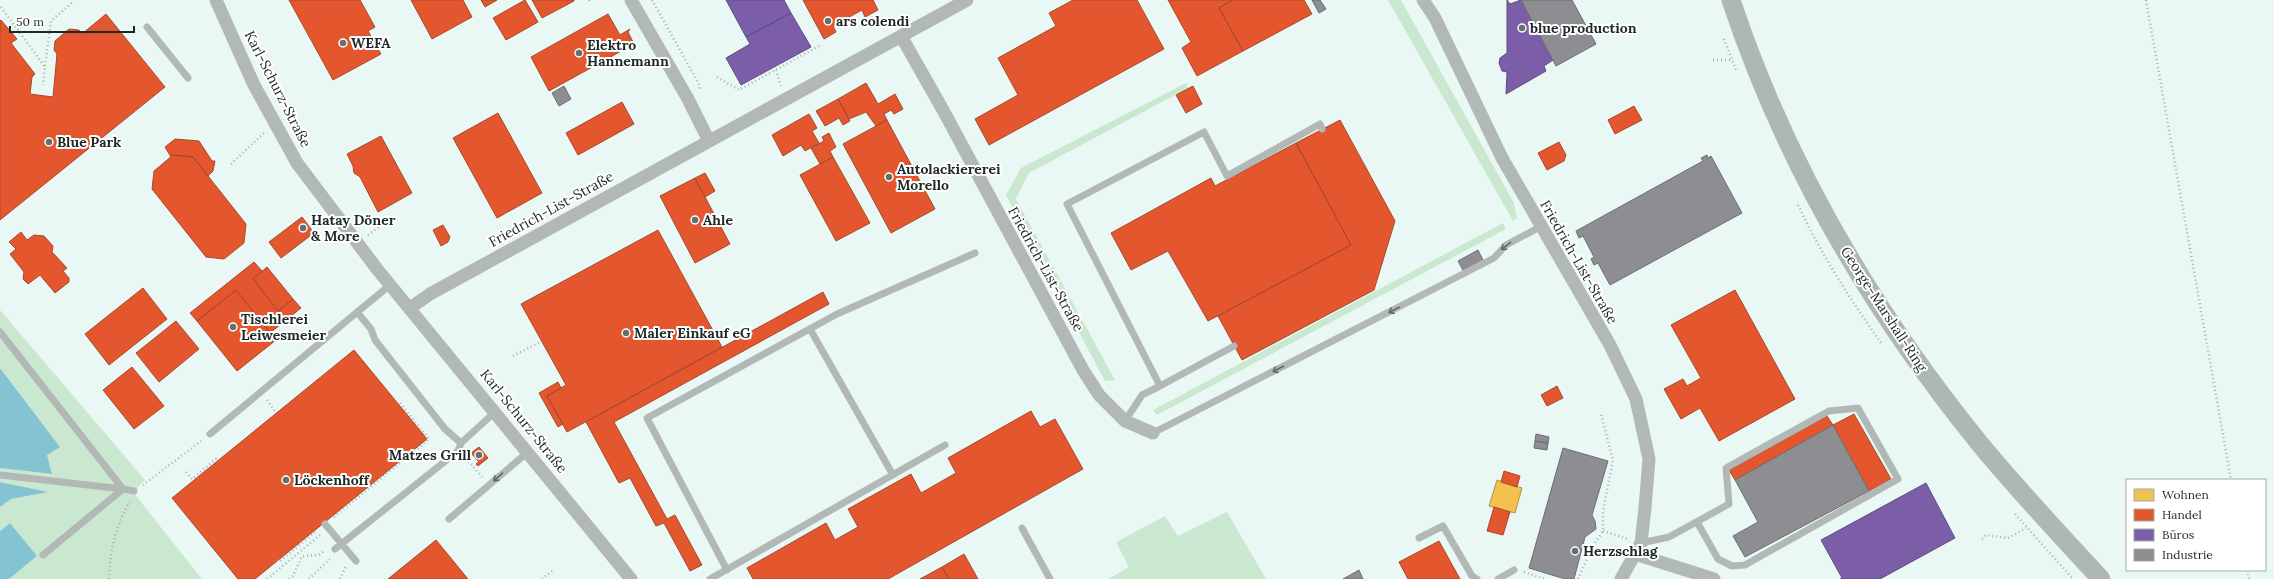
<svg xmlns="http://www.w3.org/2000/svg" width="2274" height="579" font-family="Lora,serif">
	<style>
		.green { fill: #cae8cf }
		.water { fill: #84c3d2 }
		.homes { fill: #f2c14e; stroke: #b29342 }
		.shops { fill: #e4572e; stroke: #a8492c }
		.offices { fill: #7b5ea7; stroke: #5f4e81 }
		.industry { fill: #8d8d92; stroke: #6b6f72 }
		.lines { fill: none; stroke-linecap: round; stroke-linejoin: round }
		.path { stroke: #aab1af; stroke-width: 2.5; stroke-dasharray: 1 3; stroke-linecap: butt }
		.service { stroke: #b2b8b6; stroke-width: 7 }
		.minor { stroke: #b2b8b6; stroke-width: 13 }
		.secondary { stroke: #afb7b4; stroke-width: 19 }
		.oneway { stroke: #606967 }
		.poi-dot { fill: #64716f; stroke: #fff; stroke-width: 1.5 }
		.labels { text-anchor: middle; stroke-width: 4; stroke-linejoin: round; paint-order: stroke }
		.poi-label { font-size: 14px; font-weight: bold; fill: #1d2927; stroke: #fff; text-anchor: start }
		.street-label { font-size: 14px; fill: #1d2927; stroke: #fff }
	</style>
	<rect width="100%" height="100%" fill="#e9f8f4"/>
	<path class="green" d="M1388 0H1401L1514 203 1517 218 1513 221Z
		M1186 83 1188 88 1029 173 1016 199 1115 380 1105 381 1006 195 1021 168Z
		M1503 223 1506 229 1157 415 1153 410Z
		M0 310 145 480 133 492 202 579H9L37 556 10 523 0 531V507L10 499 47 492 0 482V468L52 474 47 455 60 447 0 368Z
		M1227 512 1266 579H1108L1129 567 1116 542 1165 516 1178 536Z"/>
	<path class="water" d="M0 368 60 447 47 455 52 474 0 468Z
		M0 482 48 492 11 499 0 507Z
		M10 523 37 556 9 579H0V531Z"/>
	<path class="homes" d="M1497 480 1522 488 1515 513 1489 506Z"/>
	<path class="shops" d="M289 0H360L375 27 368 31 381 54 333 80Z
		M411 0H463L472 17 432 39Z
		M481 0H497L485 7Z
		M525 0 538 22 506 40 493 18Z
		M532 0H574V1L542 18Z
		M803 0H873L878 10 865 17 862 10 833 26 836 32 824 39Z
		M1073 0H1137L1164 49 989 145 975 119 1018 95 998 58 1056 26 1049 13Z
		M1168 0H1233L1219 8 1243 51 1197 76 1182 48 1191 42Z
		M1233 0H1304L1312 14 1243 51 1219 8Z
		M106 14 165 87 0 220V21L1 20 17 39 11 43 35 74 32 77 30 94 53 97 57 54 54 50 55 41 69 29 79 30 82 34Z
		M608 14 620 35 630 29 628 32 634 44 549 91 531 57Z
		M866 83 878 104 895 94 903 109 894 114 891 110 884 114 887 120 876 126 866 112 849 119 838 99Z
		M1193 86 1202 104 1186 113 1176 95Z
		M838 99 850 121 843 125 839 118 825 126 816 111Z
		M622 102 634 124 578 155 566 133Z
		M1634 106 1642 120 1615 134 1608 120Z
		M498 113 542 193 497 218 453 138Z
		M809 114 817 128 812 131 819 143 805 151 801 145 783 156 772 135Z
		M887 120 935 209 891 233 843 144Z
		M1340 120 1395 221 1374 290 1242 360 1218 316 1351 245 1296 143Z
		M829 133 836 147 830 151 833 157 820 164 811 148 824 141 822 137Z
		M381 136 412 193 378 212 360 177 354 173 353 166 347 154Z
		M175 139 199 141 212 161H215L213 171 208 176 193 157 173 155 171 157 165 147Z
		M1559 142 1566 155 1564 161 1547 170 1538 153Z
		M1296 143 1351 245 1208 321 1168 251 1131 270 1111 233 1211 178 1215 186Z
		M173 155 193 157 246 224 244 243 224 259 206 257 152 189 154 171Z
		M833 157 870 223 836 241 800 175Z
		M705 173 715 191 705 197 695 178Z
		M695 178 730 244 695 263 660 196Z
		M302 217 314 233 281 258 269 242Z
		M443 225 450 237 448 242 441 246 433 230Z
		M658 230 722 347 567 432 547 396 566 385 521 304Z
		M21 232 27 240 34 235 44 236 53 246 52 252 67 268 63 271 69 278V282L55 293 40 275 28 284 23 279 24 272 10 254 16 249 9 242Z
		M254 262 262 271 253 279 278 311 293 299 301 308 270 333 236 290 197 321 190 313Z
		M267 267 293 299 278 311 253 279Z
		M143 288 167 319 109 365 85 334Z
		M236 290 276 340 237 371 197 321Z
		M1735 290 1795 399 1719 441 1700 408 1681 419 1664 389 1683 379 1687 386 1701 378 1671 325Z
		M823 292 829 304 614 422 667 519 675 515 702 565 690 571 664 523 656 526 630 478 619 483 586 422Z
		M176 321 199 349 159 382 136 353Z
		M354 350 427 439 255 579H238L172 498Z
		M132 367 164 406 134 429 103 390Z
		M558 382 561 388 547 396 563 424 558 427 539 393Z
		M1557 386 1563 398 1547 406 1541 395Z
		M1031 411 1040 427 1055 419 1083 469 888 579H753L747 568 826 523 835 540 858 527 848 509 911 474 921 493 956 473 948 458Z
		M1854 414 1891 479 1869 491 1833 425Z
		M1827 416 1833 425 1735 480 1729 470Z
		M479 447 488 458 478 466 476 464 479 462 471 453Z
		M1504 471 1520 476 1517 487 1501 482Z
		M1494 507 1510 512 1503 535 1487 531Z
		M436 540 468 579H388Z
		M1439 541 1460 579H1408L1399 562Z
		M964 554 978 579H949L942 567Z
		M942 567 949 579H920Z"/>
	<path class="offices" d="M726 0H784L791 13 746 37Z
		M1507 0 1510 4 1521 0 1553 60 1544 66 1546 71 1506 94 1507 72 1502 71 1499 63 1500 58 1507 53Z
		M791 13 811 47 741 85 726 58 750 44 746 37Z
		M1926 483 1955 538 1880 579H1840L1842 578 1821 540Z"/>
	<path class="industry" d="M1312 0H1320L1326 9 1319 13Z
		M1521 0H1572L1596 44 1556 66Z
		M564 86 571 99 559 106 552 93Z
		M1707 155 1708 158 1711 156 1742 213 1610 285 1598 263 1594 265 1591 259 1594 257 1583 236 1579 238 1576 231 1703 161 1701 158Z
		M1478 250 1484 262 1464 272 1458 261Z
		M1833 425 1869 491 1745 557 1733 536 1758 522 1735 480Z
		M1536 434 1549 437 1548 443 1535 441Z
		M1535 441 1548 443 1547 450 1534 448Z
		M1563 448 1608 461 1592 515 1595 521 1596 529 1585 537 1574 579H1565L1529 568Z
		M1359 570 1363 579H1343Z"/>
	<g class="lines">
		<path class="path" d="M589 0 590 2
			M652 0 700 86 699 90
			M2146 0 2231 480
			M1 7 45 67 43 85
			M1724 39 1736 70
			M1713 60H1731
			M45 66 51 21 73 2
			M776 70 781 86
			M717 77 739 90 821 45
			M231 164 265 132
			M1798 205C1821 254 1851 301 1882 344
			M368 235 379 227
			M513 356 540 342
			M267 400 276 413
			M466 458 482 477
			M186 472 192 479 216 459 218 461
			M143 485 201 441
			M2015 514 2073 579
			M334 517 429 439 400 403 398 404
			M1603 531 1628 539
			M1982 539 1986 535 2008 538 2026 528
			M278 560 279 562 316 531
			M2247 570 2249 579
			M1524 572 1546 579
			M109 579C110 552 115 525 130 502
			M267 579 320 535
			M289 579 293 576 302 556 319 555 324 551
			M309 579 330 559
			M340 579 346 566
			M542 579 552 571
			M1578 579 1593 546 1603 531V511L1613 460 1601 414"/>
		<path class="service" d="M147 27 188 78
			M357 312 371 329 375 340 445 429 461 443
			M810 329 893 475
			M0 332 123 489 134 491
			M1160 386 1234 346
			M1125 421 1142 395 1160 386 1067 204 1204 132 1227 176 1320 124 1322 129
			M1153 433 1494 258 1506 245 1540 227
			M210 434 390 285
			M0 475 123 489
			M449 519 528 452
			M325 524 356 561
			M1022 528 1050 579
			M1419 538 1443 526 1472 576 1477 579
			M1641 543 1669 537 1729 504 1726 468 1829 411 1858 408 1898 479 1745 565 1732 566 1718 559 1697 522
			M335 549 458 451 461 443 495 412
			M43 555 123 489
			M727 570 647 418 837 314 975 253
			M710 579 945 445
			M1498 579 1514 570"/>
		<path class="minor" d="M216 0 254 85 297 163 377 269 631 579
			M631 0 688 99 709 141
			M1423 0 1435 18 1502 158 1610 345 1636 399 1649 459 1645 508 1641 543 1621 579
			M901 36 943 110 1083 370 1099 395 1125 421 1153 433
			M410 308 430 294 967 0
			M1635 554 1714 579"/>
		<path class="secondary" d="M1731 0C1785 163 1872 311 1980 444 2018 490 2060 535 2101 579"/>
	</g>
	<defs><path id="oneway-shaft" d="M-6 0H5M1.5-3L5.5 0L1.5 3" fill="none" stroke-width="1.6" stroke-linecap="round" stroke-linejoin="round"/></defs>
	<g class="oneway">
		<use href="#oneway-shaft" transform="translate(1506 246) rotate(142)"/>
		<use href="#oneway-shaft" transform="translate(1394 310) rotate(153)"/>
		<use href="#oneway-shaft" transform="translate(1278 369) rotate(153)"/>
		<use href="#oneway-shaft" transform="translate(498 477) rotate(139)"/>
	</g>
	<g class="poi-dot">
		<circle cx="828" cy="21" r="4"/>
		<circle cx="1522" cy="28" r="4"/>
		<circle cx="343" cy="43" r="4"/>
		<circle cx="579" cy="53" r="4"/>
		<circle cx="49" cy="142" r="4"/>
		<circle cx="889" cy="177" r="4"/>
		<circle cx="695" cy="220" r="4"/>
		<circle cx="303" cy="228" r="4"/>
		<circle cx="233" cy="327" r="4"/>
		<circle cx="626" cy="333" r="4"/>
		<circle cx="479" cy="455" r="4"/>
		<circle cx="286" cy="480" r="4"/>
		<circle cx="1575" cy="551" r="4"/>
	</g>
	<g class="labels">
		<g class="poi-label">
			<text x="836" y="26">ars colendi</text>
			<text x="1530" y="33">blue production</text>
			<text x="351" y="48">WEFA</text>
			<text x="587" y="50">Elektro<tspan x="587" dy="16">Hannemann</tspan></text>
			<text x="57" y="147">Blue Park</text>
			<text x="897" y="174">Autolackiererei<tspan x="897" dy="16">Morello</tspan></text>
			<text x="311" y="225">Hatay Döner<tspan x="311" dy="16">&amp; More</tspan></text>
			<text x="703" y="225">Ahle</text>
			<text x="241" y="324">Tischlerei<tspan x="241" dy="16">Leiwesmeier</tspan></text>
			<text x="634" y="338">Maler Einkauf eG</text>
			<text x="471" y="460" text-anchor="end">Matzes Grill</text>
			<text x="294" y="485">Löckenhoff</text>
			<text x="1583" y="556">Herzschlag</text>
		</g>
		<g class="street-label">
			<text transform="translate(278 89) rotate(63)" y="5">Karl-Schurz-Straße</text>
			<text transform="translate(551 209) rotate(-29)" y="5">Friedrich-List-Straße</text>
			<text transform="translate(1579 262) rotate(60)" y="5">Friedrich-List-Straße</text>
			<text transform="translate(1046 269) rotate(61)" y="5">Friedrich-List-Straße</text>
			<text transform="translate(1884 309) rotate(57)" y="5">George-Marshall-Ring</text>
			<text transform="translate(524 421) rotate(51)" y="5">Karl-Schurz-Straße</text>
		</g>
	</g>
	<rect x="2126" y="479" width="140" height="92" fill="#ffffff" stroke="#a5a9a9"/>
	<rect x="2134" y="489" width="20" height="12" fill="#f2c14e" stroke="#a5a9a9"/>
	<text x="2162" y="499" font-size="12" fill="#1d2927">Wohnen</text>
	<rect x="2134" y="509" width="20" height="12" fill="#e4572e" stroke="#a5a9a9"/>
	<text x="2162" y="519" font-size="12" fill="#1d2927">Handel</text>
	<rect x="2134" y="529" width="20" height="12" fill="#7b5ea7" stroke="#a5a9a9"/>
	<text x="2162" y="539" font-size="12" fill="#1d2927">Büros</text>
	<rect x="2134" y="549" width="20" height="12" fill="#8d8d92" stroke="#a5a9a9"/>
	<text x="2162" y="559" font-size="12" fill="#1d2927">Industrie</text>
	<path d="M10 26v6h124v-6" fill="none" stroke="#1d2927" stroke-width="2"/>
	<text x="16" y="26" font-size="12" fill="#1d2927" stroke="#ffffff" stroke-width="3" paint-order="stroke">50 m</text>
</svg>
